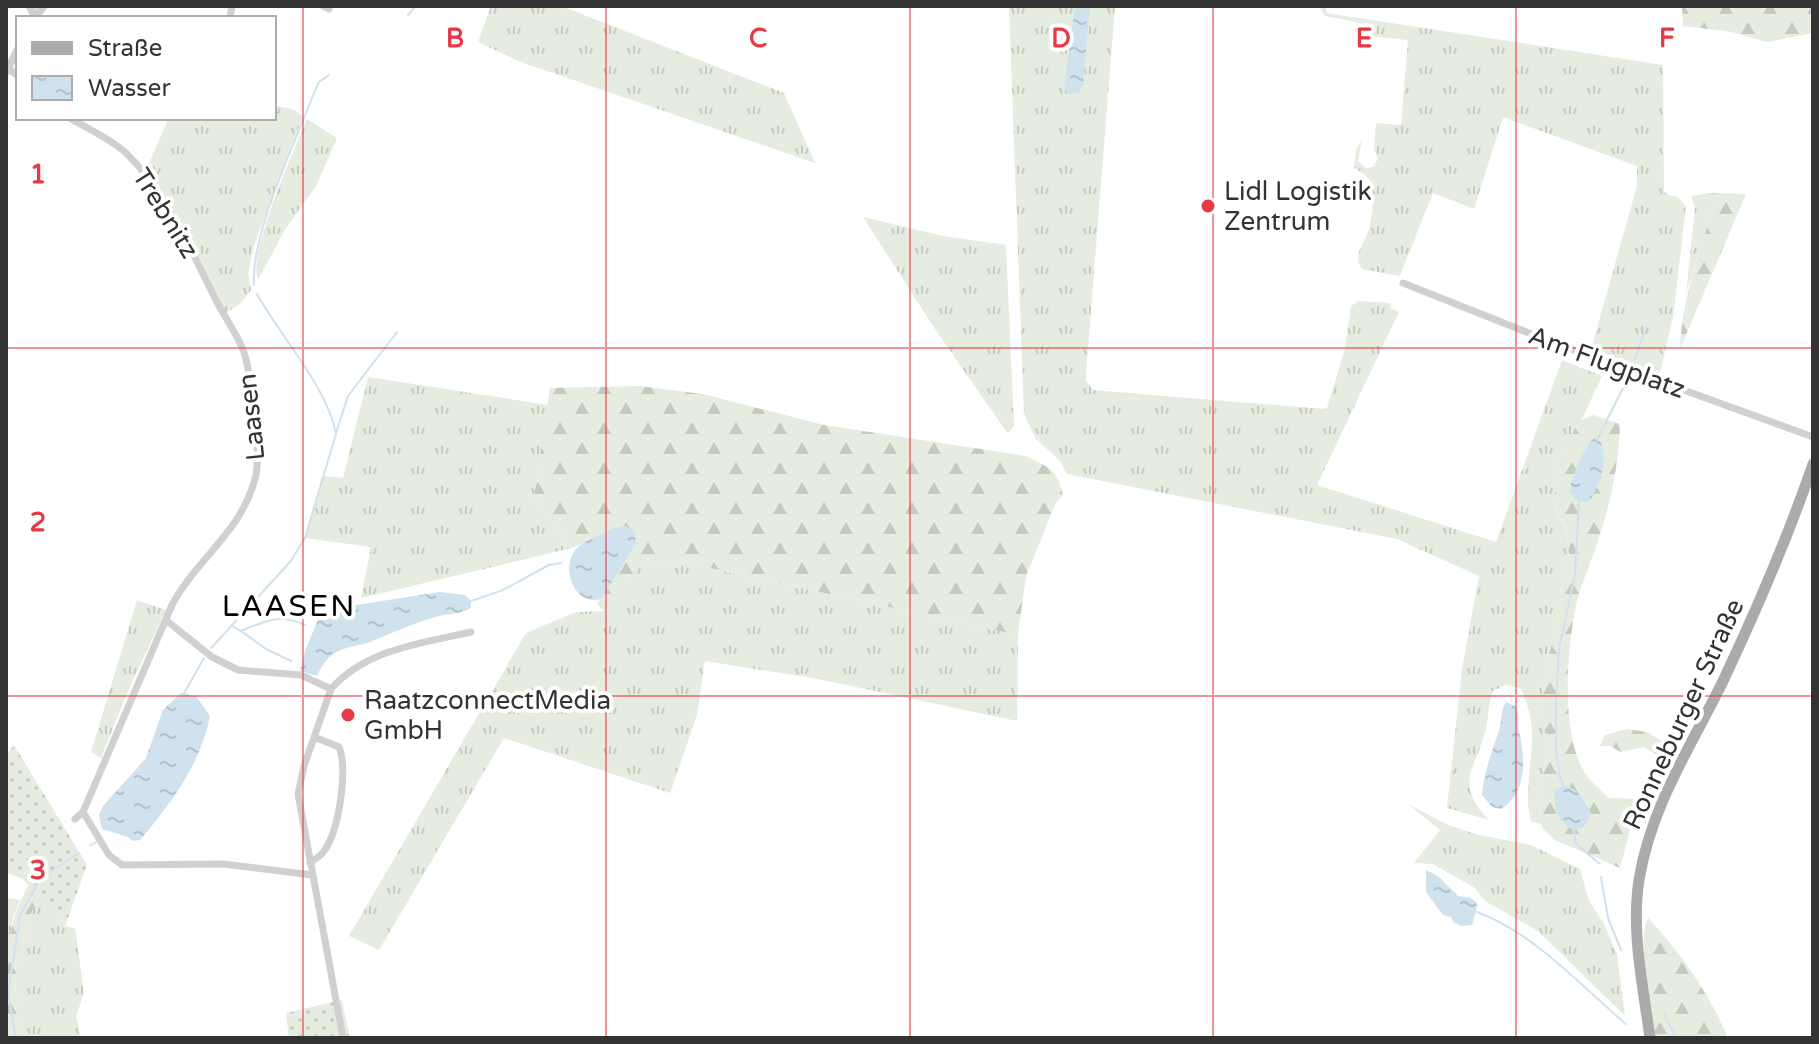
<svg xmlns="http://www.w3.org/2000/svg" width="1819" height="1044" font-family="'Varela Round',sans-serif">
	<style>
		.grass { fill: url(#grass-tufts) }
		.forest { fill: url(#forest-firs) }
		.garden { fill: url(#garden-dots) }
		.water { fill: url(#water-ripples) }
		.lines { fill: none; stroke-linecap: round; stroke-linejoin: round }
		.stream { stroke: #cfe2ee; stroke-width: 2 }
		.minor { stroke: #d0d0d0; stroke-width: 7 }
		.tertiary { stroke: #d0d0d0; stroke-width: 8 }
		.primary { stroke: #ababab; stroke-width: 11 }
		.grid { fill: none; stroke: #e63946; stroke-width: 2; stroke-opacity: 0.55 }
		.poi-dot { fill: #e63946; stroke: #fff; stroke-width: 3 }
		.labels { text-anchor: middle; stroke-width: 8; stroke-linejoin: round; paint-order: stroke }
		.poi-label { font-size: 26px; fill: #333; stroke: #fff; text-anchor: start }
		.street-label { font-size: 26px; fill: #333; stroke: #fff }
		.quarter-label { font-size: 30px; letter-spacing: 2px; fill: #000; stroke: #fff }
		.grid-label { font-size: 26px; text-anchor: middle; font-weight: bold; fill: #e63946; stroke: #fff; stroke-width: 8; stroke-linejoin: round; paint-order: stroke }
	</style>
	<defs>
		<pattern id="grass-tufts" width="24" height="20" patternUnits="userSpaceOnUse" patternTransform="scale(2)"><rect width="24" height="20" fill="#e6ecdf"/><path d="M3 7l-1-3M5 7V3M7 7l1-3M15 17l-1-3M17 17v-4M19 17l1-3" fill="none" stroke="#c6cbc0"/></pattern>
		<pattern id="forest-firs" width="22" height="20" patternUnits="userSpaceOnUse" patternTransform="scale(2)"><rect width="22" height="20" fill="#e6ecdf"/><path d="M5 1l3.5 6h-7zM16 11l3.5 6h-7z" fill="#c6cbc0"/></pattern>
		<pattern id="garden-dots" width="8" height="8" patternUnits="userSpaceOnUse" patternTransform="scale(2)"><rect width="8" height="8" fill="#e6ecdf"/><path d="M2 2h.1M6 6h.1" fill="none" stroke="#c6cbc0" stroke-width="1.8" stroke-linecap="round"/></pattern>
		<pattern id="water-ripples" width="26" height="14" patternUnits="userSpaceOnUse" patternTransform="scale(2)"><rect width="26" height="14" fill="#cfe2ee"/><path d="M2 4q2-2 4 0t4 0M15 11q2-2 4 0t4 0" fill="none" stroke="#b2c2cd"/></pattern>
	</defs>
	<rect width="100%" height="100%" fill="#fff"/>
	<path class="grass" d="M491 6H561L784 93 815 163 521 62 478 42Z
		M1009 6H1115L1086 374V381L1093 390 1324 409 1327 408 1345 349 1351 306 1359 301 1390 303 1391 309 1399 312 1317 485 1496 542 1562 360 1602 376 1581 421 1558 460 1554 507 1567 532 1569 556 1541 698 1548 743 1538 801 1542 824 1531 822C1519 775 1547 739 1520 688L1506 685 1493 691C1488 703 1489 715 1486 728 1477 769 1452 781 1489 820L1447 808 1462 669 1479 576 1397 539 1067 474 1060 461 1036 439 1024 414Z
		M1316 6H1326V13L1663 65 1664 191 1668 195 1678 197 1686 206 1673 317 1660 373 1591 349 1637 186V166L1503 117 1474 209 1433 193 1400 276 1362 269C1351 256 1365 244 1369 229 1372 218 1376 188 1369 179 1365 174 1359 171 1354 168L1356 149 1362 140 1358 161 1365 168 1373 167 1378 159 1374 150 1376 123 1401 125 1408 40 1367 36 1365 27 1356 22 1325 16 1320 8Z
		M274 106 293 109 303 116 254 245 248 274 251 290 241 303 226 313 181 221 146 170 169 118H274Z
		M307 119 337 138 316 186 284 231 258 280C247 254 295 148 307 119Z
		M1709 193H1718L1686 294 1695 208 1691 196Z
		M863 217 943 236 1006 245 1014 426 1008 434 935 329Z
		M368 377 548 405 534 496 572 548 361 598 371 547 305 538 322 476 343 478Z
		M682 562 1018 635 1017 721 818 679 705 661 697 715 670 793 504 738 379 950 349 936 526 633 576 612 605 611 642 563Z
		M137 600 166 610 127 693 101 758 91 752Z
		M1408 804 1448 825 1479 835 1531 845 1580 869 1589 901 1603 922 1617 954 1625 1016 1538 931 1485 901 1475 888 1433 864 1414 863 1440 830Z
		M38 895 65 926 75 928 84 994 76 1016 81 1038H20L15 982 27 926Z
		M6 898 20 900 13 917 6 957Z"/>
	<path class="forest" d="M1682 6H1813V33L1767 42 1732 32 1683 26Z
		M1718 193 1746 194 1680 349C1682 295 1702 245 1718 193Z
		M639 386 703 394 824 425 1026 456C1049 468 1057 468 1063 495L1056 502 1026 576 1018 635 682 562 642 563 605 612 597 604 636 544 624 525 572 548 534 496 550 388Z
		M1593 415 1620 424C1619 465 1610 505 1597 544 1592 560 1585 575 1580 590 1567 636 1558 736 1587 776 1593 784 1602 791 1609 798L1638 799 1620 868 1555 840 1542 827 1538 801 1548 743 1541 698 1569 556 1567 531 1554 506 1558 460 1580 421Z
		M1627 729 1647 732 1666 744 1663 758 1644 747 1621 752 1610 746H1600L1605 735Z
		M29 885 38 895 27 926 15 982 20 1038H6C6 985 0 932 29 885Z
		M1648 918C1681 953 1709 993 1728 1038H1654C1651 1011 1637 940 1648 918Z"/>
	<path class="garden" d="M14 745 87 865 65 926 23 879 8 873 6 876V756Z
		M342 1000 350 1038H289L286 1013Z"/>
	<path class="water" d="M1075 6H1090L1083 86 1078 93H1067L1064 85Z
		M1594 438 1601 442C1607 465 1601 481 1590 501L1579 502 1569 492C1574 472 1580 454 1594 438Z
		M624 525 634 531 636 544 601 599C573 607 559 564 578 547 589 537 610 531 624 525Z
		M440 592 465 595 471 601V608C460 615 448 613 435 617 415 623 397 631 377 639 351 651 332 642 317 676L300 671 305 651 320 615 356 605Z
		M181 693 196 696 210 716C201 763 171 804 140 840L133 841 128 837 102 829 99 815 103 806 146 758 163 710Z
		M1506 702 1515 706C1520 715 1518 721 1519 731 1525 758 1528 792 1501 809L1492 807 1482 795C1484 770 1493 750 1500 727 1502 718 1501 710 1506 702Z
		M1564 786C1579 788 1584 801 1591 813L1584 827 1573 830C1558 820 1553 808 1555 790Z
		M1426 870 1438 876 1458 896 1471 898 1478 904 1472 925 1461 926 1453 922 1451 917 1443 915 1426 892Z"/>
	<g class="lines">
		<path class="stream" d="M408 15 416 6
			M254 285C251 232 295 144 314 93L319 82 329 75
			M1635 360 1646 327
			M336 433 348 396 397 332
			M1597 440 1627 380
			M471 601 503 590 549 565 561 563
			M232 626 241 631C265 621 280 613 305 625
			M241 631 266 649 291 661
			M211 648 290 562 305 538 336 434C328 388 280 336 257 294
			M183 695 204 658
			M1564 786 1560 778 1556 748V699L1559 649 1575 575 1579 500
			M1573 827 1576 844 1600 864
			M90 846 96 842
			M1601 877 1608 918 1621 950
			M1477 912C1534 933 1580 985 1626 1024
			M1664 1014 1676 1038
			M16 1038 8 993 20 916 40 879 79 853"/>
		<path class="minor" d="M323 6 329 9
			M230 18 232 6
			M8 68 18 76
			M70 118C88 129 111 139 126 153 167 192 193 255 218 304 226 319 238 336 244 352 251 376 262 457 255 479 240 534 197 558 172 605L83 812 75 819
			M1403 283 1549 341 1813 437
			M167 621 212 657 238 670 301 675 331 689 304 766 298 794 343 1038
			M331 689C366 649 422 643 471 632
			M83 812 109 855 122 865 223 864 312 875
			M310 863C315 859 321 856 324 851 339 831 348 770 339 747L314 737"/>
		<path class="tertiary" d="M30 6 35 17
			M34 18 44 6
			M6 72 18 49"/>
		<path class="primary" d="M1650 1038C1643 986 1631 932 1639 880 1651 805 1692 745 1724 679 1757 609 1788 537 1813 464"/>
	</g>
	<path class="grid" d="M303 6V1038M606 6V1038M910 6V1038M1213 6V1038M1516 6V1038M6 348H1813M6 696H1813"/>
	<g class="poi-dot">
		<circle cx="1208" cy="206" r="8"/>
		<circle cx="348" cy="715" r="8"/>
	</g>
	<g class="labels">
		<g class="poi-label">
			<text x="1224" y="200">Lidl Logistik<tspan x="1224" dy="30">Zentrum</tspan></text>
			<text x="364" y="709">RaatzconnectMedia<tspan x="364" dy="30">GmbH</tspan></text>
		</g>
		<g class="street-label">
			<text transform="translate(166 213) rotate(58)" y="9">Trebnitz</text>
			<text transform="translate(1607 362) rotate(20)" y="9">Am Flugplatz</text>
			<text transform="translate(251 417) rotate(-96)" y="9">Laasen</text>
			<text transform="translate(1683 714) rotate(-65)" y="9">Ronneburger Straße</text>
		</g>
		<g class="quarter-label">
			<text x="289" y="616">LAASEN</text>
		</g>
	</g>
	<g class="grid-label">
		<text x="455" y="47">B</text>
		<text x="758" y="47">C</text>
		<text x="1061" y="47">D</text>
		<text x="1364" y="47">E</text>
		<text x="1667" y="47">F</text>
		<text x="38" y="183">1</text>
		<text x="38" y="531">2</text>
		<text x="38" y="879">3</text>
	</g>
	<rect width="1819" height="1044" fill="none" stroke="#333333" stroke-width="16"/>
	<rect x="16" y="16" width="260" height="104" fill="#ffffff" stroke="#adadad" stroke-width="2"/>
	<rect x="32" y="42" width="40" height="12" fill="#ababab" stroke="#adadad" stroke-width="2"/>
	<text x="88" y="56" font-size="24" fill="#333333">Straße</text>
	<rect x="32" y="76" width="40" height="24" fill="url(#water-ripples)" stroke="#adadad" stroke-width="2"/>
	<text x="88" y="96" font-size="24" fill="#333333">Wasser</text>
</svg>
